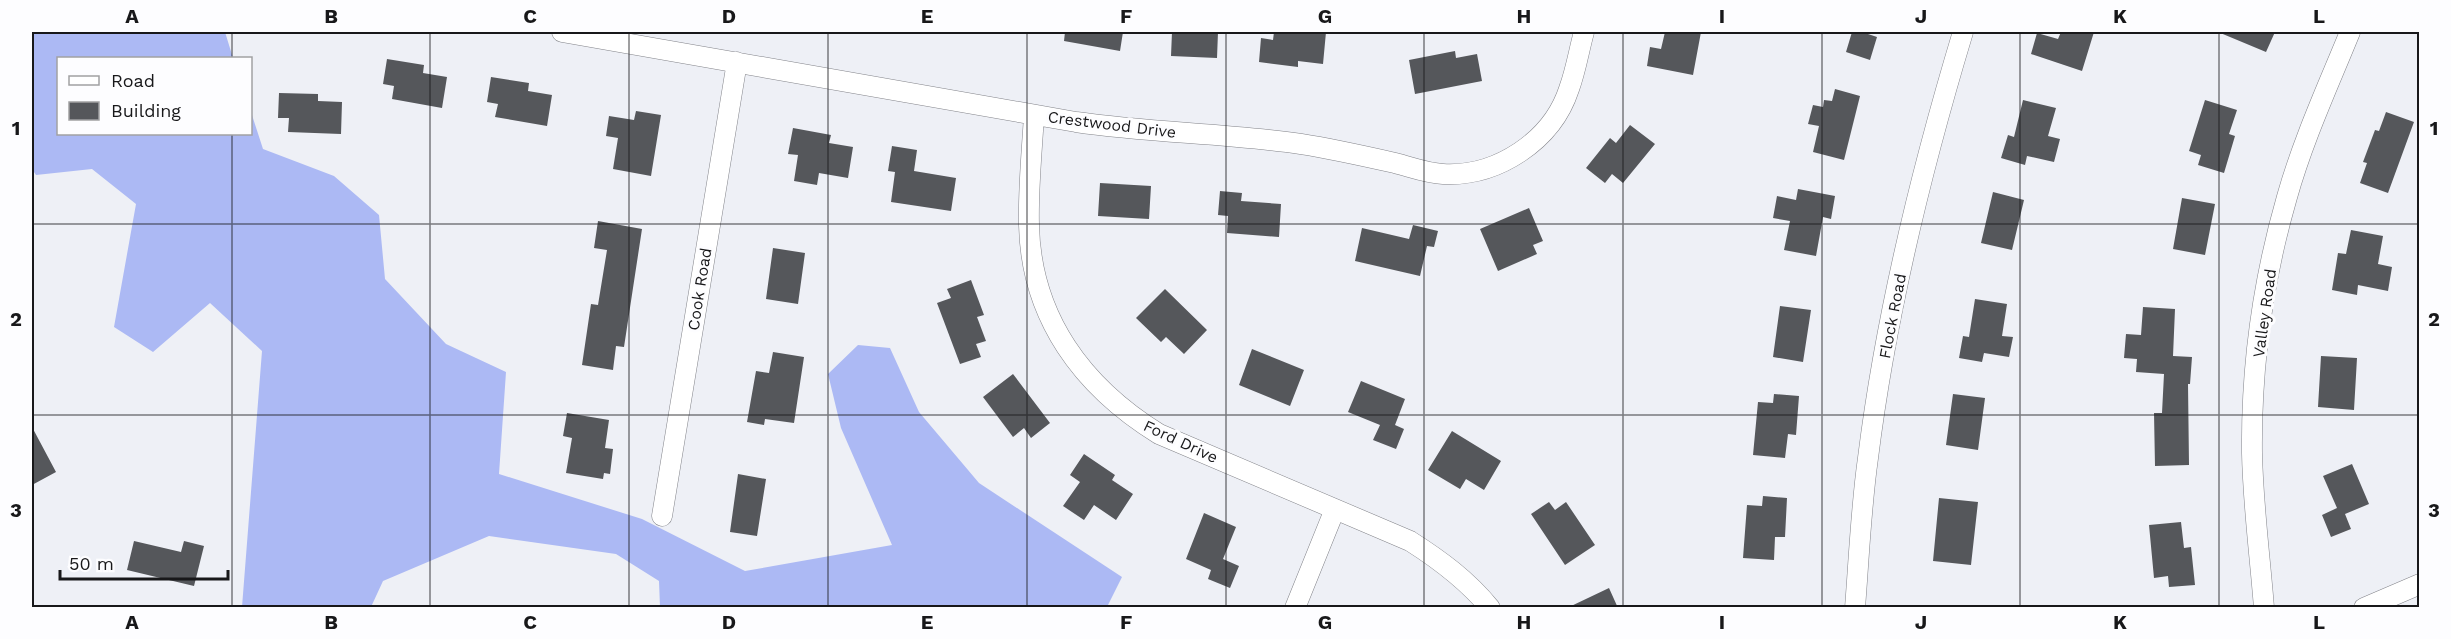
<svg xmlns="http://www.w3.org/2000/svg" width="2451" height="639" font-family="'Work Sans',sans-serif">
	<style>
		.forest { fill: #acb9f4 }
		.building { fill: #55575b }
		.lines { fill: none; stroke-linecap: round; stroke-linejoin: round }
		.minor-casing { stroke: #828389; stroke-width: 21 }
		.minor { stroke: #fff; stroke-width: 20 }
		.grid { fill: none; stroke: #18181a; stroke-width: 1.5; stroke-opacity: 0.55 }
		.labels { text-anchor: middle; stroke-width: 6; stroke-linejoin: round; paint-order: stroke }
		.street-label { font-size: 16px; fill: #18181a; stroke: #fdfdff }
		.neatline { fill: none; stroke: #18181a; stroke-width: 2 }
		.grid-label { font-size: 20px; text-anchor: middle; font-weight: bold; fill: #18181a }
	</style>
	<rect width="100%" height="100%" fill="#eef0f6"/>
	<path class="forest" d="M32 32H225L233 58H58V134H250L251 112 263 149 334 176 379 215 385 279 446 344 506 372 499 474 642 519 745 571 892 545 841 428 828 374 858 345 890 348 919 412 979 483 1122 577 1107 607H660L659 581 616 554 489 536 383 581 371 607H242L262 351 210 303 153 352 114 327 136 204 92 169 36 175 32 169Z"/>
	<path class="building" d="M1065 32H1123L1120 51 1064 41Z
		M1172 32H1218L1217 58 1171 56Z
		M1274 32H1326L1323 64 1298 61V67L1259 62 1261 38 1273 40Z
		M1665 32H1701L1693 75 1647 66 1650 47 1661 49Z
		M1852 32H1862L1877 37 1870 60 1846 52Z
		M2061 32H2094L2082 71 2031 54 2037 33 2058 39Z
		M2218 32H2275L2266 52Z
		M1455 51 1456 58 1477 54 1482 81 1415 94 1409 60Z
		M387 59 424 65 423 73 447 77 442 108 392 99 394 86 383 84Z
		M491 77 529 83 528 91 552 95 547 126 495 117 498 104 487 102Z
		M1835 89 1860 96 1844 160 1813 152 1819 126 1808 124 1813 105 1823 107 1824 100 1832 101Z
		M279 93 318 94V101L342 102 341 134 288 132 289 118H278Z
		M2023 100 2056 108 2048 136 2060 139 2054 162 2027 156 2025 165 2001 158 2008 135 2014 137Z
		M2205 100 2237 110 2229 134 2235 136 2224 173 2198 165 2201 155 2189 151Z
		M636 111 661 115 651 176 613 169 618 138 606 136 609 116 634 120Z
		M2386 112 2414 122 2388 193 2360 183 2367 163 2363 162 2375 130 2379 131Z
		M1630 125 1655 144 1623 183 1612 174 1605 183 1586 168 1610 138 1616 143Z
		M793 128 831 135 829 143 853 147 848 178 819 173 817 185 794 181 798 155 788 154Z
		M892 146 917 150 914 171 956 178 951 211 891 202 895 172 888 171Z
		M1100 183 1151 186 1149 219 1098 216Z
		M1798 189 1835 196 1831 219 1823 217 1816 256 1784 250 1790 221 1773 218 1777 196 1796 200Z
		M1220 191 1242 193 1241 201 1281 204 1279 237 1227 233 1228 216 1218 215Z
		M1993 192 2024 200 2012 250 1981 243Z
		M2182 198 2215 204 2205 255 2173 249Z
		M1529 208 1543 241 1533 245 1537 254 1498 271 1480 229Z
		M598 221 642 229 624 347 616 346 613 370 582 365 591 304 598 305 607 250 594 248Z
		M1413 225 1438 231 1434 247 1427 246 1420 276 1355 261 1362 228 1409 239Z
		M2351 230 2383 236 2378 264 2392 267 2388 291 2358 285 2357 295 2332 290 2338 253 2346 254Z
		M773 248 805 253 798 304 766 299Z
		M971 280 984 315 977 317 986 341 976 344 981 357 960 364 937 303 951 298 947 289Z
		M1165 289 1207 330 1184 354 1166 337 1161 342 1136 318Z
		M1975 299 2007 304 2002 336 2013 337 2009 357 1984 353 1982 362 1959 358 1963 336 1969 337Z
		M1780 306 1811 310 1803 362 1773 357Z
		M2143 307 2175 309 2173 356 2192 357 2190 384H2188L2189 465 2155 466 2154 413H2162L2164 374 2136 372 2137 359 2124 358 2126 334 2141 335Z
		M1252 349 1304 370 1290 406 1239 385Z
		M773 352 804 357 794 423 765 419 764 425 747 422 756 371 769 373Z
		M2321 356 2357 358 2354 410 2318 407Z
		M1013 374 1050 423 1031 438 1024 428 1013 437 983 397Z
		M1361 381 1405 399 1395 425 1404 429 1396 449 1373 440 1380 425 1348 412Z
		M1774 394 1799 396 1796 435 1788 434 1785 458 1753 455 1758 402 1773 403Z
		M1953 394 1985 398 1978 450 1946 445Z
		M567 413 609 420 605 448 613 449 610 474 604 473 603 479 566 473 572 438 563 436Z
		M32 427 56 472 32 485Z
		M1452 431 1501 461 1484 490 1466 479 1460 489 1428 470Z
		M1084 454 1115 475 1112 480 1133 494 1116 520 1094 505 1084 520 1063 506 1080 482 1070 475Z
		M2352 464 2369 504 2345 514 2351 529 2331 537 2322 515 2337 508 2323 476Z
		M738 474 766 479 757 536 730 532Z
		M1763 496 1787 498 1785 537H1775L1774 560 1743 558 1747 505 1762 506Z
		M1939 498 1978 502 1971 565 1933 561Z
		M1549 502 1555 510 1566 502 1595 545 1565 565 1531 514Z
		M1204 513 1236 527 1223 559 1239 566 1230 588 1208 579 1211 570 1186 559Z
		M2181 522 2184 548 2191 547 2195 585 2169 587 2168 576 2154 578 2149 525Z
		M134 541 181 552 184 541 204 546 194 586 127 570Z
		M1609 588 1618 608H1567Z"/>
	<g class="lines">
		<defs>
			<path id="minor" d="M562 32 1076 122C1151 133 1226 133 1301 144 1333 149 1364 156 1395 163 1411 167 1426 173 1443 174 1497 177 1552 141 1569 89 1576 70 1579 50 1584 32
				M1034 115C1032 151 1028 188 1029 225 1031 318 1083 387 1159 434L1410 541C1440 560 1467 580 1490 608
				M662 516 737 62
				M1295 608 1335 509
				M1855 608C1859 558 1861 507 1868 458 1886 313 1921 171 1963 32
				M2264 608C2260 556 2253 505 2252 453 2251 367 2263 280 2287 197 2303 140 2328 86 2350 32
				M2364 608 2420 584"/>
		</defs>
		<use href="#minor" class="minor-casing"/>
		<use href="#minor" class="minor"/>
	</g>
	<path class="grid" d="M232 32V58M430 32V608M629 32V608M828 32V608M1027 32V608M1226 32V608M1424 32V608M1623 32V608M1822 32V608M2020 32V608M2219 32V608M232 134V608M32 224H2420M32 415H2420"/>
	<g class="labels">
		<g class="street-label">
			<text transform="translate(1112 124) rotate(7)" y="6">Crestwood Drive</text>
			<text transform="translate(699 289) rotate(-81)" y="6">Cook Road</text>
			<text transform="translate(2264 313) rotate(-82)" y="6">Valley Road</text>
			<text transform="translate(1892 316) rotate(-79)" y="6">Flock Road</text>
			<text transform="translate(1181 441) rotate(25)" y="6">Ford Drive</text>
		</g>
	</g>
	<rect width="2451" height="639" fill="none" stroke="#fdfdff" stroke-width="66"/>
	<rect x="57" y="57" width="195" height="78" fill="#fdfdff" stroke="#a1a1a3" stroke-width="1.5"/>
	<rect x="69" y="76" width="30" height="9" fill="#ffffff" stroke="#a1a1a3" stroke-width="1.5"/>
	<text x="111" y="87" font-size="18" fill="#18181a">Road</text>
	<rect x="69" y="102" width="30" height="18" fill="#55575b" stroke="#a1a1a3" stroke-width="1.5"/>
	<text x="111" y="117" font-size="18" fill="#18181a">Building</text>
	<path d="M60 570v9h168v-9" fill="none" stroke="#18181a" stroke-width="3"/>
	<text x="69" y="570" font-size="18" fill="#18181a" stroke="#fdfdff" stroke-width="4.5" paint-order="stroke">50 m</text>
	<rect x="33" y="33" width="2385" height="573" class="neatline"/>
	<g class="grid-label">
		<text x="132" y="23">A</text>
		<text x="331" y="23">B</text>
		<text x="530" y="23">C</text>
		<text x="729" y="23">D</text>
		<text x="927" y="23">E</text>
		<text x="1126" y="23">F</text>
		<text x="1325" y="23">G</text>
		<text x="1524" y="23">H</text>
		<text x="1722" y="23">I</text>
		<text x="1921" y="23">J</text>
		<text x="2120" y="23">K</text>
		<text x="2319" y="23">L</text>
		<text x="16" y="135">1</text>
		<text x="2434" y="135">1</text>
		<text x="16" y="326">2</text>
		<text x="2434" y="326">2</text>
		<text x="16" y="517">3</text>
		<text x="2434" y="517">3</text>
		<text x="132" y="629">A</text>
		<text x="331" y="629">B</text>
		<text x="530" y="629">C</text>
		<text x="729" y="629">D</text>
		<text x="927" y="629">E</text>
		<text x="1126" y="629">F</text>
		<text x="1325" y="629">G</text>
		<text x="1524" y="629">H</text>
		<text x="1722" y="629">I</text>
		<text x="1921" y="629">J</text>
		<text x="2120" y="629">K</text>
		<text x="2319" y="629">L</text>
	</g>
</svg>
